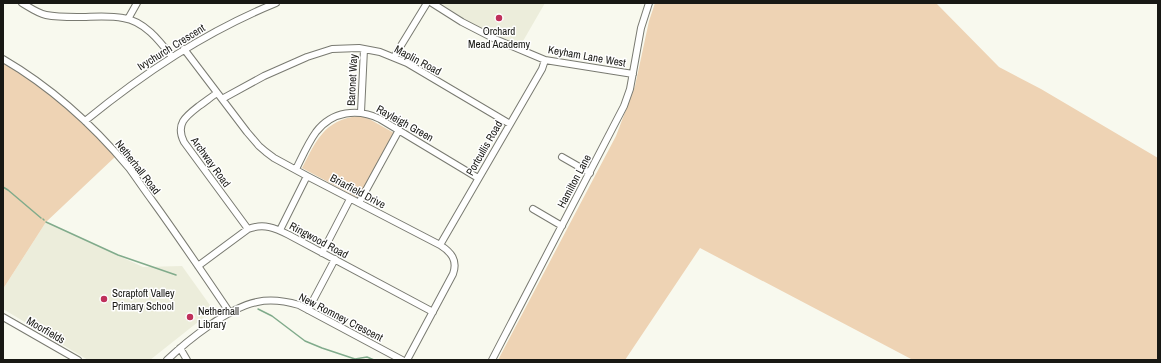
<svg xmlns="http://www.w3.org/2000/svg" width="1161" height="363" font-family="'Archivo Narrow',sans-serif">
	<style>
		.built { fill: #eceddb }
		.green { fill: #eed3b4 }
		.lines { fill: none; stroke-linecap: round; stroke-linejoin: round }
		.stream { stroke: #80ab8b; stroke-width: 1.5 }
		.minor-casing { stroke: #797a71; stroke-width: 8 }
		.minor { stroke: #fff; stroke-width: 6 }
		.poi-dot { fill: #bf305b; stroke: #fff; stroke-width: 1.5 }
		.labels { text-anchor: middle; stroke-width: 3; stroke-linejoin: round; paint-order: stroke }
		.poi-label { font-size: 11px; fill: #181814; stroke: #fff; text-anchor: start }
		.street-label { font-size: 11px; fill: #181814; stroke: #fff }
	</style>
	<rect width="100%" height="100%" fill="#f8f9ee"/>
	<path class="built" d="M440 3H545L519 48 485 33Z
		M46 222 143 267 182 266 212 308 208 314 150 360H88L3 309V289Z"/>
	<path class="green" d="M655 3H936L999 67 1041 89 1158 158V360H913L700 248 625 360H498L616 136 635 86 649 21Z
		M3 63C31 79 57 99 81 121 93 132 104 144 116 156L46 222 3 289Z
		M358 116H364L394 133 358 198 302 168C316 141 324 120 358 116Z"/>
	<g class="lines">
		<path class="stream" d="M3 187 8 190 41 218
			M43 219 44 220
			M46 222 118 255 176 275
			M258 309 272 316 305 341 322 348 355 359 367 357 374 360"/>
		<defs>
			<path id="minor" d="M22 3C29 7 37 13 46 15 56 17 67 17 77 17 92 17 108 15 123 18 144 21 159 40 172 57
				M432 3 462 22 495 39 545 60 633 74
				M128 19 137 3
				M184 49 247 132 259 146 266 152 274 158 307 176 440 245C451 252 458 260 453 274L407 360
				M394 57 427 3
				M3 59C51 87 93 125 129 168 137 179 145 191 154 203 180 239 205 276 230 313
				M217 93C211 97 205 102 199 106 186 116 175 124 184 142L248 229
				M222 99 264 76 307 57 332 49 359 48 380 52 407 63 510 124
				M361 112 364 49
				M85 121C144 73 205 32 276 3
				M562 157 590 173
				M296 169C302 157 308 143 316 132 332 111 358 108 380 119L478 178
				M359 203 399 130
				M533 209 562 226
				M280 230 307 176
				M440 245 542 69 545 60
				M322 253 350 199
				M198 266 248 229C264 223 275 228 289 235L433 312
				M308 310 335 259
				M3 317 78 360
				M180 348 187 360
				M167 360C188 340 228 308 257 302 271 299 285 301 299 305L402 360
				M492 360 624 106 630 89 641 28 649 3"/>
		</defs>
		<use href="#minor" class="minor-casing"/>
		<use href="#minor" class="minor"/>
	</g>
	<g class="poi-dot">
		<circle cx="499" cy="18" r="4"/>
		<circle cx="104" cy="299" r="4"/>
		<circle cx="190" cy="317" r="4"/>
	</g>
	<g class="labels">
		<g class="poi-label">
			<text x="499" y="35" text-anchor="middle">Orchard<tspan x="499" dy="13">Mead Academy</tspan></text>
			<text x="112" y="297">Scraptoft Valley<tspan x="112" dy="13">Primary School</tspan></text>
			<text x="198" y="315">Netherhall<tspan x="198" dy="13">Library</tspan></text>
		</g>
		<g class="street-label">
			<text transform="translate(171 47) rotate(-32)" y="4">Ivychurch Crescent</text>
			<text transform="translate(587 56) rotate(10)" y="4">Keyham Lane West</text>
			<text transform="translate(418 60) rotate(28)" y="4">Maplin Road</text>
			<text transform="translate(352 80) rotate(-87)" y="4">Baronet Way</text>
			<text transform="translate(405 123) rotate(29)" y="4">Rayleigh Green</text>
			<text transform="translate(484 148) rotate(-60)" y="4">Portcullis Road</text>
			<text transform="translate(211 162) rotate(54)" y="4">Archway Road</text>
			<text transform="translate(138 167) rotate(52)" y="4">Netherhall Road</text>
			<text transform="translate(574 181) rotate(-62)" y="4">Hamilton Lane</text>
			<text transform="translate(358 191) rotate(28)" y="4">Briarfield Drive</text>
			<text transform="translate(319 240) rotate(28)" y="4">Ringwood Road</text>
			<text transform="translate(341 317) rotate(27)" y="4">New Romney Crescent</text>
			<text transform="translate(46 330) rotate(30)" y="4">Moorfields</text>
		</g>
	</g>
	<rect width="1161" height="363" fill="none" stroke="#181814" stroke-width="8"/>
</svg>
